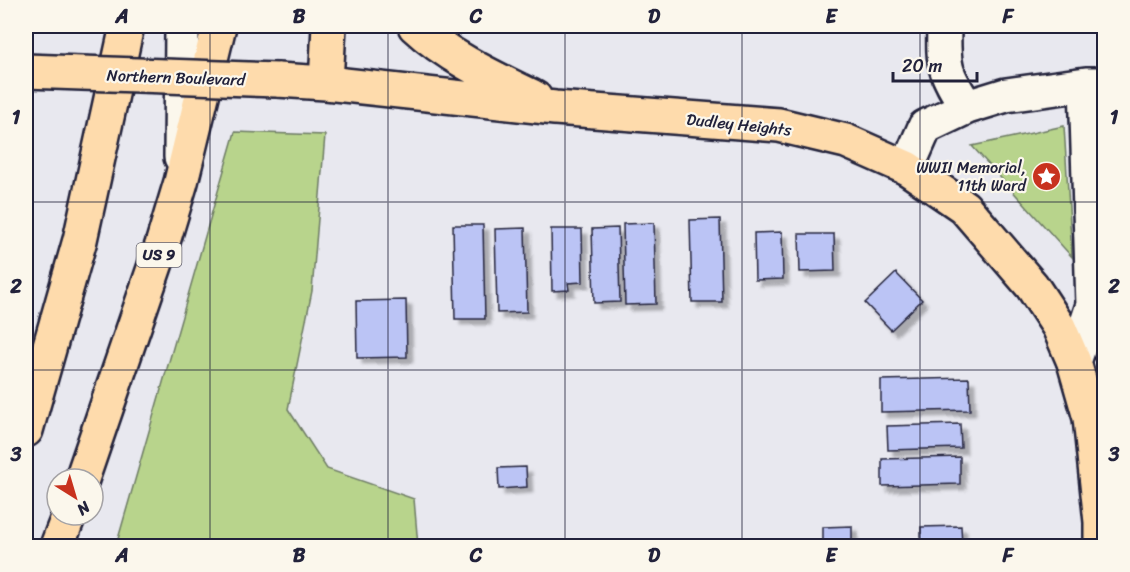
<svg xmlns="http://www.w3.org/2000/svg" width="1130" height="572" font-family="Sriracha,sans-serif">
	<style>
		.green { fill: #b8d48c; stroke: #6d7b64; stroke-width: 1.5 }
		.building { fill: #bbc4f5; stroke: #22223b; stroke-width: 1.5; filter: url(#shadow) }
		.lines { fill: none; stroke-linecap: round; stroke-linejoin: round }
		.minor-casing { stroke: #22223b; stroke-width: 38 }
		.major-casing { stroke: #22223b; stroke-width: 38 }
		.minor { stroke: #fbf7ec; stroke-width: 33 }
		.major { stroke: #fedbac; stroke-width: 33 }
		.major-bridge-casing { stroke: #22223b; stroke-width: 38; stroke-linecap: butt }
		.major-bridge { stroke: #fedbac; stroke-width: 33 }
		.grid { fill: none; stroke: #22223b; stroke-width: 1.5; stroke-opacity: 0.55 }
		.labels { text-anchor: middle; stroke-width: 4.5; stroke-linejoin: round; paint-order: stroke }
		.shield { fill: #fbf7ec; stroke: #636270; stroke-width: 1.5 }
		.shield-label { font-size: 15px; font-weight: bold; fill: #22223b }
		.street-label { font-size: 16px; fill: #22223b; stroke: #fbf7ec }
		.poi-label { font-size: 16px; fill: #22223b; stroke: #fbf7ec; text-anchor: end }
		.neatline { fill: none; stroke: #22223b; stroke-width: 2 }
		.grid-label { font-size: 20px; text-anchor: middle; font-weight: bold; fill: #22223b }
	</style>
	<defs>
		<filter id="shadow"><feDropShadow dx="5.5" dy="5.5" stdDeviation="1.5" flood-color="#0004"/></filter>
	</defs>
	<rect width="100%" height="100%" fill="#e8e8ef"/>
	<filter id="ink" filterUnits="userSpaceOnUse"><feTurbulence type="fractalNoise" baseFrequency=".0167" numOctaves="2"/><feDisplacementMap in="SourceGraphic" scale="12" xChannelSelector="R" yChannelSelector="G"/><feConvolveMatrix kernelMatrix="1 2 1 2 8 2 1 2 1" color-interpolation-filters="sRGB"/></filter>
	<g filter="url(#ink)">
		<path class="green" d="M1064 126 1072 257 972 146Z
			M235 132 325 135 312 291 288 409 327 469 414 499 418 546H116Z"/>
		<path class="building" d="M720 219 722 302H692L690 220Z
			M654 223 656 304 625 305 623 224Z
			M453 225H483L485 319H455Z
			M525 228 527 312 497 313 495 229Z
			M618 228 620 302 594 303 592 229Z
			M551 229H582L583 282 568 283 569 290 552 291Z
			M782 232 783 279 755 280 754 233Z
			M799 234H834L835 271 800 272Z
			M896 273 922 300 891 330 865 303Z
			M406 300 407 357 357 358 356 301Z
			M969 378 970 410 881 412V380Z
			M960 424 961 448 888 450 887 426Z
			M960 457V484L882 486V459Z
			M526 467 527 487 499 489 498 468Z
			M852 526V546H823V527Z
			M961 526 962 546H921V527Z"/>
		<g class="lines">
			<defs>
				<path id="minor" d="M944 26C943 66 944 73 967 107
					M181 157 182 26
					M907 168 925 127 967 107 1006 95 1086 84H1104
					M1074 362 1093 305 1086 84"/>
				<path id="major" d="M415 26C448 57 494 78 535 98
					M277 80 326 83 555 108 779 125 846 141 907 168 964 207 1032 286 1059 327 1074 362 1090 418 1101 522V546
					M326 83 329 26
					M26 430 80 240 127 26
					M82 479 162 245 181 182 219 26
					M57 546 69 515"/>
			</defs>
			<use href="#minor" class="minor-casing"/>
			<use href="#major" class="major-casing"/>
			<use href="#minor" class="minor"/>
			<use href="#major" class="major"/>
			<defs>
				<path id="major-bridge" d="M26 71 277 80"/>
			</defs>
			<use href="#major-bridge" class="major-bridge-casing"/>
			<use href="#major-bridge" class="major-bridge"/>
		</g>
	</g>
	<path class="grid" d="M210 26V546M388 26V546M565 26V546M742 26V546M920 26V546M26 202H1104M26 370H1104"/>
	<defs>
		<symbol id="sight-disc" viewBox="-11 -11 22 22"><circle r="9.5" fill="#c8321e" stroke="#fbf7ec"/><path d="M0-6L1.8-2.2L6-1.7L2.9 1.2L3.7 5.4L0 3.3L-3.7 5.4L-2.9 1.2L-6-1.7L-1.8-2.2Z" fill="#fff"/></symbol>
	</defs>
	<g fill-rule="evenodd">
		<use href="#sight-disc" x="1030" y="160" width="33" height="33"/>
	</g>
	<g class="labels">
		<rect class="shield" x="136.5" y="243" width="45" height="24" rx="4.5"/>
		<g class="shield-label">
			<text x="159" y="260">US 9</text>
		</g>
		<g class="street-label">
			<text transform="translate(176 77) rotate(2)" y="6">Northern Boulevard</text>
			<text transform="translate(739 124) rotate(6)" y="6">Dudley Heights</text>
		</g>
		<g class="poi-label">
			<text x="1026" y="173">WWII Memorial,<tspan x="1026" dy="18">11th Ward</tspan></text>
		</g>
	</g>
	<rect width="1130" height="572" fill="none" stroke="#fbf7ec" stroke-width="66"/>
	<g transform="translate(75 497) rotate(143)"><circle r="28" fill="#fbf7ec" stroke="#a4a2a5" stroke-width="1.5"/>
	<path d="M0-4.5L10 22L0 15L-10 22Z" fill="#c8321e"/>
	<text y="-9" font-size="16" font-weight="bold" text-anchor="middle" fill="#22223b">N</text>
	</g>
	<path d="M893 72v9h84v-9" fill="none" stroke="#22223b" stroke-width="3"/>
	<text x="902" y="72" font-size="18" fill="#22223b" stroke="#fbf7ec" stroke-width="4.5" paint-order="stroke">20 m</text>
	<rect x="33" y="33" width="1064" height="506" class="neatline"/>
	<g class="grid-label">
		<text x="122" y="23">A</text>
		<text x="299" y="23">B</text>
		<text x="476" y="23">C</text>
		<text x="654" y="23">D</text>
		<text x="831" y="23">E</text>
		<text x="1008" y="23">F</text>
		<text x="16" y="124">1</text>
		<text x="1114" y="124">1</text>
		<text x="16" y="293">2</text>
		<text x="1114" y="293">2</text>
		<text x="16" y="461">3</text>
		<text x="1114" y="461">3</text>
		<text x="122" y="562">A</text>
		<text x="299" y="562">B</text>
		<text x="476" y="562">C</text>
		<text x="654" y="562">D</text>
		<text x="831" y="562">E</text>
		<text x="1008" y="562">F</text>
	</g>
</svg>
